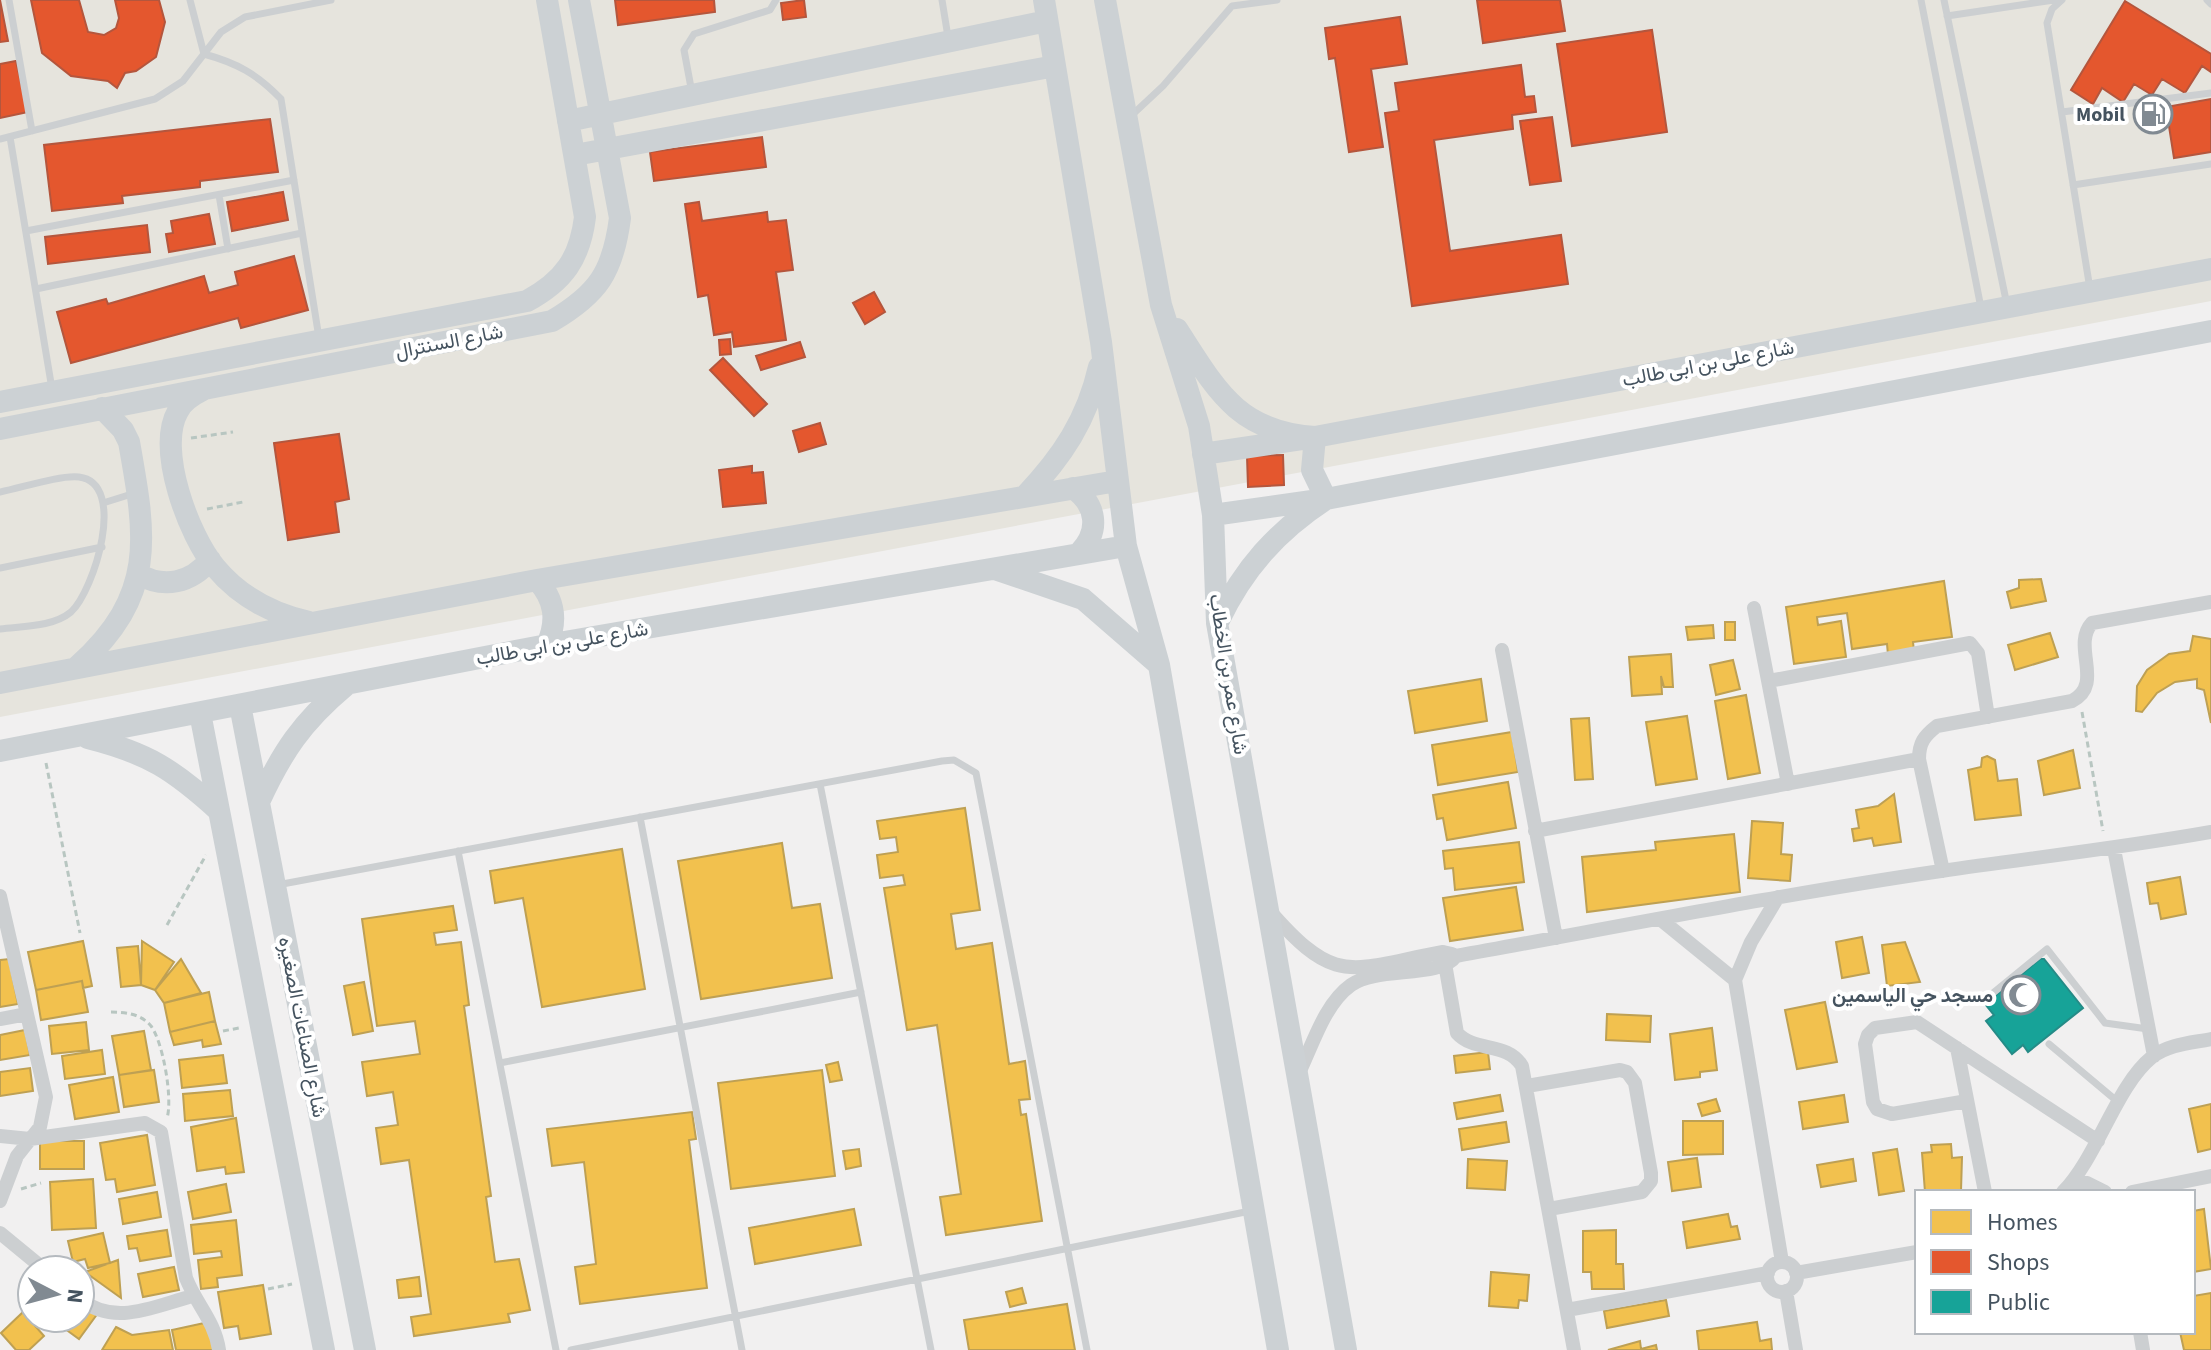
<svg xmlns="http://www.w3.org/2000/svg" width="2211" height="1350" font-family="'Source Sans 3',Vazirmatn,sans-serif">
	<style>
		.commercial { fill: #e6e4dd }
		.homes { fill: #f2c14e; stroke: #bea053; stroke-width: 2 }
		.shops { fill: #e4572e; stroke: #b4563d; stroke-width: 2 }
		.public { fill: #17a398; stroke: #258b87; stroke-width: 2 }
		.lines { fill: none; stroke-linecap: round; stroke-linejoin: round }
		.path { stroke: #b8c6c1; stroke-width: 3; stroke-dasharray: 6 4; stroke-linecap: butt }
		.lane { stroke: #cccfd1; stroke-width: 7 }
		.street { stroke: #cccfd1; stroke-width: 14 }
		.secondary { stroke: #ccd1d4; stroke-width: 22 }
		.labels { text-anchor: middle; stroke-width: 8; stroke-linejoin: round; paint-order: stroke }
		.poi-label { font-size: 20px; font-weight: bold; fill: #45535f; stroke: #fff; text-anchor: end }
		.street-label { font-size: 20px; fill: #45535f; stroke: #fff }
	</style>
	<rect width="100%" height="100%" fill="#f1f0f0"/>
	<path class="commercial" d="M0 0H2211V301L0 717Z"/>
	<path class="homes" d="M2041 579 2046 601 2011 608 2007 592 2019 588V580Z
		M1944 581 1952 637 1913 642 1914 651 1888 655 1887 644 1852 649 1847 613 1817 617 1818 625 1841 621 1846 657 1794 664 1786 607Z
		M1725 622H1735V640H1725Z
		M1713 625 1714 638 1688 640 1686 627Z
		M2050 633 2058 657 2015 670 2008 645Z
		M2193 636 2211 639V723L2204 690 2197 688V679L2175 682 2157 693 2142 712 2136 711 2137 686 2147 670 2169 654 2190 651Z
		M1671 654 1673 687H1664L1661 676 1662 694 1632 696 1629 657Z
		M1733 660 1740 689 1716 695 1710 665Z
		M1481 679 1487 721 1415 733 1408 691Z
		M1746 695 1760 773 1728 779 1715 701Z
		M1687 716 1697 779 1656 785 1646 722Z
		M1589 718 1593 779 1575 780 1571 719Z
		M1512 732 1518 772 1438 785 1432 745Z
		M2073 750 2080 788 2044 795 2038 761Z
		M1987 756 1995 760 1998 781 2017 779 2021 815 1975 820 1968 770 1981 767 1982 758Z
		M1508 782 1516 828 1447 840 1443 818 1437 819 1433 795Z
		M1894 794 1901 842 1874 846 1872 838 1854 841 1852 829 1859 828 1856 810 1878 806Z
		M965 808 980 910 951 914 956 949 992 943 1009 1064 1025 1061 1030 1099 1019 1100 1021 1115 1026 1114 1042 1221 946 1235 940 1197 961 1194 937 1025 907 1030 884 888 905 885 903 875 880 878 877 855 898 852 896 837 880 839 877 821Z
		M1752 821 1783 823 1781 854 1792 855 1790 881 1748 878Z
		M1734 834 1740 892 1587 912 1582 857 1656 850 1655 842Z
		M1519 842 1524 882 1455 890 1453 868 1445 869 1443 851Z
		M782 843 792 908 820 904 832 978 701 999 678 861Z
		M622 849 645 989 542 1007 523 898 495 903 490 871Z
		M2180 877 2186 914 2161 919 2158 903 2150 904 2147 883Z
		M1516 887 1523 930 1450 941 1443 898Z
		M453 906 457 930 434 933 436 945 461 942 469 1005 464 1006 491 1196 486 1197 495 1262 519 1259 530 1310 508 1314 510 1322 414 1336 411 1317 431 1314 409 1160 381 1164 376 1128 398 1125 393 1092 367 1096 362 1062 420 1054 415 1021 377 1026 362 919Z
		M1862 937 1869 973 1842 978 1836 942Z
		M83 941 92 986 83 988 82 981 36 990 28 952Z
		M142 941 174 962 155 990 141 985Z
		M1905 942 1920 982 1887 986 1882 945Z
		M138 946 141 985 121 987 117 948Z
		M9 959 18 1004 0 1007V960Z
		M181 959 201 993 164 1003 155 990Z
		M82 981 88 1012 41 1020 36 990Z
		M364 982 373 1031 353 1035 344 986Z
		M209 992 215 1021 170 1032 164 1003Z
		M1825 1002 1837 1062 1797 1069 1785 1010Z
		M1607 1014 1651 1016 1650 1042 1606 1040Z
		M215 1021 221 1044 203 1047 202 1040 174 1045 170 1032Z
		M86 1022 89 1050 52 1054 49 1026Z
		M1712 1028 1717 1070 1700 1072V1077L1675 1080 1670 1034Z
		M25 1030 30 1055 0 1060V1035Z
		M144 1031 151 1070 119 1075 112 1036Z
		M102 1050 105 1074 65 1079 62 1056Z
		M1488 1052 1490 1069 1456 1073 1454 1056Z
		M223 1055 227 1083 182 1088 179 1060Z
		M838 1062 842 1080 830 1082 826 1065Z
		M30 1068 33 1091 0 1096V1072Z
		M154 1070 159 1102 124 1107 119 1075Z
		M822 1070 835 1176 731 1189 718 1083Z
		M113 1077 119 1112 75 1119 69 1085Z
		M230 1090 233 1116 185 1121 183 1094Z
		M1500 1095 1503 1111 1457 1119 1454 1103Z
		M1844 1095 1848 1122 1803 1129 1799 1102Z
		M1716 1099 1720 1111 1702 1116 1698 1104Z
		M2211 1104V1149L2198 1152 2189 1109Z
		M692 1112 696 1139 689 1140 707 1288 580 1304 575 1267 596 1264 584 1162 552 1166 547 1129Z
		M236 1118 244 1172 226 1174 225 1167 197 1171 191 1127Z
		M1683 1121H1723V1154L1683 1155Z
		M1506 1122 1509 1142 1462 1150 1459 1129Z
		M147 1135 155 1185 117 1192 115 1179 106 1180 100 1143Z
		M40 1141H84V1169H40Z
		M1951 1144 1952 1158 1962 1157 1961 1191 1925 1192 1922 1153 1932 1152 1931 1145Z
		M859 1149 861 1166 846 1169 843 1151Z
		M1897 1149 1904 1191 1879 1195 1873 1153Z
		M1697 1158 1701 1187 1672 1191 1668 1162Z
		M1468 1159 1507 1161 1505 1190 1467 1188Z
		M1853 1159 1856 1181 1821 1187 1817 1165Z
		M93 1179 96 1228 52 1230 50 1182Z
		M226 1184 231 1212 193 1219 188 1192Z
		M157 1192 161 1217 123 1224 119 1199Z
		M854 1209 861 1245 755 1264 749 1228Z
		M2204 1209 2211 1269 2193 1272V1211Z
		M1728 1214 1731 1227 1737 1226 1740 1239 1687 1248 1683 1222Z
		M236 1220 242 1275 217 1278 218 1287 201 1289 198 1260 222 1257 221 1251 194 1254 191 1225Z
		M167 1230 171 1256 140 1261 137 1248 129 1249 127 1236Z
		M1616 1230V1264H1623L1624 1289H1592L1591 1272H1583V1231Z
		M103 1233 110 1263 88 1268 85 1259 73 1262 68 1241Z
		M118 1260 121 1298 85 1272Z
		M174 1267 179 1290 143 1297 138 1274Z
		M1491 1272 1529 1275 1527 1301 1519 1300 1518 1308 1489 1306Z
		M419 1277 421 1296 399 1298 397 1280Z
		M263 1285 271 1334 240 1339 238 1326 224 1328 218 1292Z
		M1022 1288 1026 1303 1010 1307 1006 1292Z
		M2211 1293V1350H2184L2180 1332H2193V1296Z
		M80 1300 98 1313 79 1339 57 1323 53 1328 39 1318H80Z
		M1666 1300 1669 1316 1607 1328 1604 1311Z
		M1067 1304 1075 1350H969L964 1320Z
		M23 1312 44 1336 29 1350H16L1 1333Z
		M209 1322 215 1350H176L172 1330Z
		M1757 1322 1760 1341 1771 1339 1772 1350H1699L1697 1331Z
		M116 1327 132 1335 169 1330 173 1350H102Z
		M1640 1341 1641 1349 1656 1345 1657 1350H1608Z"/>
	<path class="shops" d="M0 0 8 41 0 42Z
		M31 0H79L88 32 104 35 116 28 119 18 115 0H159L165 22 156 57 136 71 125 73 117 88 108 81 71 76 42 53Z
		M615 0H714L715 12 618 25Z
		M804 0 806 17 783 20 781 3Z
		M1477 0H1560L1565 31 1483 43Z
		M2125 1 2211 54V72L2202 66 2185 93 2162 79 2152 95 2134 84 2123 102 2102 88 2093 104 2071 90Z
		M1400 17 1407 64 1371 69 1383 147 1349 152 1335 58 1329 59 1325 28Z
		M1652 30 1667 132 1572 146 1557 44Z
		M16 61 28 112 0 118V64Z
		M1521 65 1525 97 1534 96 1536 112 1512 115 1513 129 1434 140 1450 251 1561 235 1568 284 1412 306 1385 113 1399 111 1395 83Z
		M2211 99V152L2174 158 2166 107Z
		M1552 117 1561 181 1530 185 1520 121Z
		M270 119 278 172 200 181V187L122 196 123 203 52 211 44 145Z
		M762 137 766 167 654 181 650 152Z
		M283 192 288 220 232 231 227 202Z
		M699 202 702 221 767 212 768 222 786 220 793 270 776 272 786 340 734 347 732 332 714 335 708 295 698 297 685 204Z
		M209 214 215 244 169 252 166 234 173 233 171 221Z
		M147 225 150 252 48 264 45 237Z
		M294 256 308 310 241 328 238 318 71 363 57 312 106 299 108 304 204 276 209 293 238 285 235 272Z
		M874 292 885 312 865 324 853 303Z
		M730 339 731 354 720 355 719 340Z
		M800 342 805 357 761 370 756 356Z
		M723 358 767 404 754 416 710 370Z
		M820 423 826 444 799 452 793 431Z
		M339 434 349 499 335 502 339 532 288 540 274 443Z
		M1283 455 1284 485 1248 487 1247 456Z
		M752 466V473L763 472 766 503 723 507 719 470Z"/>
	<path class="public" d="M2040 959H2044L2083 1008 2028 1052 2023 1045 2012 1054 1986 1021 1994 1015 1985 1004Z"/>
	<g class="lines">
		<path class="path" d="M191 438 233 432
			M207 509 243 502
			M2082 712 2103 831
			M46 763 80 933
			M167 925 206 855
			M111 1012C126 1012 141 1014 151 1026 163 1042 173 1099 167 1118
			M223 1031 239 1028
			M21 1189 41 1183
			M268 1289 292 1284"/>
		<path class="lane" d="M9 0 32 131
			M190 0 204 54C237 63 257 74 281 99L319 338
			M942 0 948 37
			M1921 0 1981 308
			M1944 0 2007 305
			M2062 0 2052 9 2047 23 2090 289
			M2207 0 2211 4
			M1947 16 2054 0
			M692 93 684 50 694 34 770 10 776 0
			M2062 112 2211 93
			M1132 115 1163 86 1232 6 1277 0
			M10 137 52 389
			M0 139 155 99 183 81 221 32 245 17 331 0
			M2073 185 2211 164
			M219 195 228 249
			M26 231 294 180
			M36 289 302 233
			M0 492C21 488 59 475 79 477 128 483 94 591 71 612 53 627 23 626 0 629
			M103 503 135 493
			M0 568 102 547
			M820 784 931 1350
			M640 817 742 1350
			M458 851 556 1350
			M277 885 942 761 954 760 976 773 1087 1350
			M1982 1002 2047 949 2105 1023 2148 1029
			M2049 1044 2118 1102
			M500 1063 861 992
			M571 1350 1250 1211"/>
		<path class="street" d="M1754 608 1788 784
			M1502 650 1556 938
			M1769 681 1970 643 1978 653 1988 717
			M1535 831 1919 759
			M2114 849 2154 1056
			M1943 871 1919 759C1919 743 1924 736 1937 726L2072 701C2105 684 2071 646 2092 623L2211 602
			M0 896 46 1097 40 1127 17 1156 0 1201
			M1778 897 1751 942 1735 980 1782 1262
			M1269 910C1337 988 1349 969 1443 952L1452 954
			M1660 919 1735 980
			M1443 952 1457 1033C1475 1053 1507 1041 1522 1066L1574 1350
			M0 1019 27 1014
			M1957 1048 1985 1192
			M1298 1075C1312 1047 1324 1004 1351 985 1377 966 1440 979 1456 956 1617 927 1778 895 1941 871 2031 858 2121 848 2211 832
			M1527 1086 1620 1070 1627 1072 1635 1083 1651 1173V1181L1642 1192 1549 1209
			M1967 1101 1892 1114 1877 1109 1873 1102 1865 1044 1868 1035 1875 1028 1917 1022 2098 1141
			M0 1136 30 1139 145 1123 161 1132 186 1278C196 1304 215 1321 219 1350
			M2073 1182 2087 1183 2105 1192
			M2063 1192C2098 1156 2116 1086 2152 1057 2169 1044 2191 1043 2211 1039
			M2132 1192 2211 1176
			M0 1233 45 1270
			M1767 1277a15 15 0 1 1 30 0a15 15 0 1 1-30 0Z
			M1796 1273 1917 1252
			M1786 1291 1796 1350
			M80 1299C115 1327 154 1306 193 1296
			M1567 1310 1768 1273
			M2140 1332 2143 1350"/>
		<path class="secondary" d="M1044 0 1101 342 1126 546 1159 665 1278 1350
			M1105 0 1161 305 1199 426 1213 515 1217 623 1346 1350
			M568 121 1047 21
			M575 155 1055 66
			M1177 329C1216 389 1237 432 1315 437L1312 470 1326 499C1277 531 1243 569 1218 622
			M201 391C191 396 183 401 178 411 156 449 189 536 215 567 239 596 273 614 309 622
			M0 402 527 301C564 281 580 258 585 217L547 0
			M0 429 552 321C598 294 613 272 620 218L579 0
			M1203 454 1315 437 2211 269
			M1073 488C1097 505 1100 531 1080 552
			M1025 496C1062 457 1087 420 1099 367
			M1213 515 1326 499 2211 331
			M995 569 1083 599 1159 665
			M138 574C164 589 191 583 210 560
			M537 580C555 600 558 620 547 645
			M78 666C157 595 146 537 129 442L123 430 102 408
			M0 683 537 580 1117 481
			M240 705 365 1350
			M200 713 324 1350
			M88 738C148 753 174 770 219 811
			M0 751 547 645 1126 546
			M259 802C282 752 302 722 345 686"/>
	</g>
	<defs>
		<symbol id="fuel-ring" viewBox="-11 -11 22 22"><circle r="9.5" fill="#fff" stroke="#818a92" stroke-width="1.5"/><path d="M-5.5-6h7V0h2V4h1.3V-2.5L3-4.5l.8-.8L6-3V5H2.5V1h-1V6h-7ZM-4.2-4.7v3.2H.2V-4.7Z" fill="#818a92"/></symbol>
		<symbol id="mosque-ring" viewBox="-11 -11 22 22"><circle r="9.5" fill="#fff" stroke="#818a92" stroke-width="1.5"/><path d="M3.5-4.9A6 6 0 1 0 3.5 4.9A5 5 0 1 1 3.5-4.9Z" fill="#818a92"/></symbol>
	</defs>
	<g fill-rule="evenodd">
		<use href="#fuel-ring" x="2131" y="92" width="44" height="44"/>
		<use href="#mosque-ring" x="1999" y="973" width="44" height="44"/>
	</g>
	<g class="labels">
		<g class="poi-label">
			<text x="2125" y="121">Mobil</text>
			<text x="1993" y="1002">مسجد حي الياسمين</text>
		</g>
		<g class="street-label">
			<text transform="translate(449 341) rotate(-11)" y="7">شارع السنترال</text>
			<text transform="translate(1708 363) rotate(-11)" y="7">شارع على بن ابى طالب</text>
			<text transform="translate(562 643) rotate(-10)" y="7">شارع على بن ابى طالب</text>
			<text transform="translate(1229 674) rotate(81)" y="7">شارع عمر بن الخطاب</text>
			<text transform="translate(303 1027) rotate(79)" y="7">شارع الصناعات الصغيره</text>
		</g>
	</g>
	<rect x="1915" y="1190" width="280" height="144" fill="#ffffff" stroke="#b5babf" stroke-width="2"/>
	<rect x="1931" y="1210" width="40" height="24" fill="#f2c14e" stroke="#b5babf" stroke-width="2"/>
	<text x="1987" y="1230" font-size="24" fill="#45535f">Homes</text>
	<rect x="1931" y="1250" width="40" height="24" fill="#e4572e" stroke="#b5babf" stroke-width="2"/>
	<text x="1987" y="1270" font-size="24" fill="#45535f">Shops</text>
	<rect x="1931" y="1290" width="40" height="24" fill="#17a398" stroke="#b5babf" stroke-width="2"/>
	<text x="1987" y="1310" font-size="24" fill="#45535f">Public</text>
	<g transform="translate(56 1294) rotate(96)"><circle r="38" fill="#ffffff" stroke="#b5babf" stroke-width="2"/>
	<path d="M0-6L14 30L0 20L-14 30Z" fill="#818a92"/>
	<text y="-12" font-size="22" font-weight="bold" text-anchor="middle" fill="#45535f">N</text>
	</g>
</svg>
